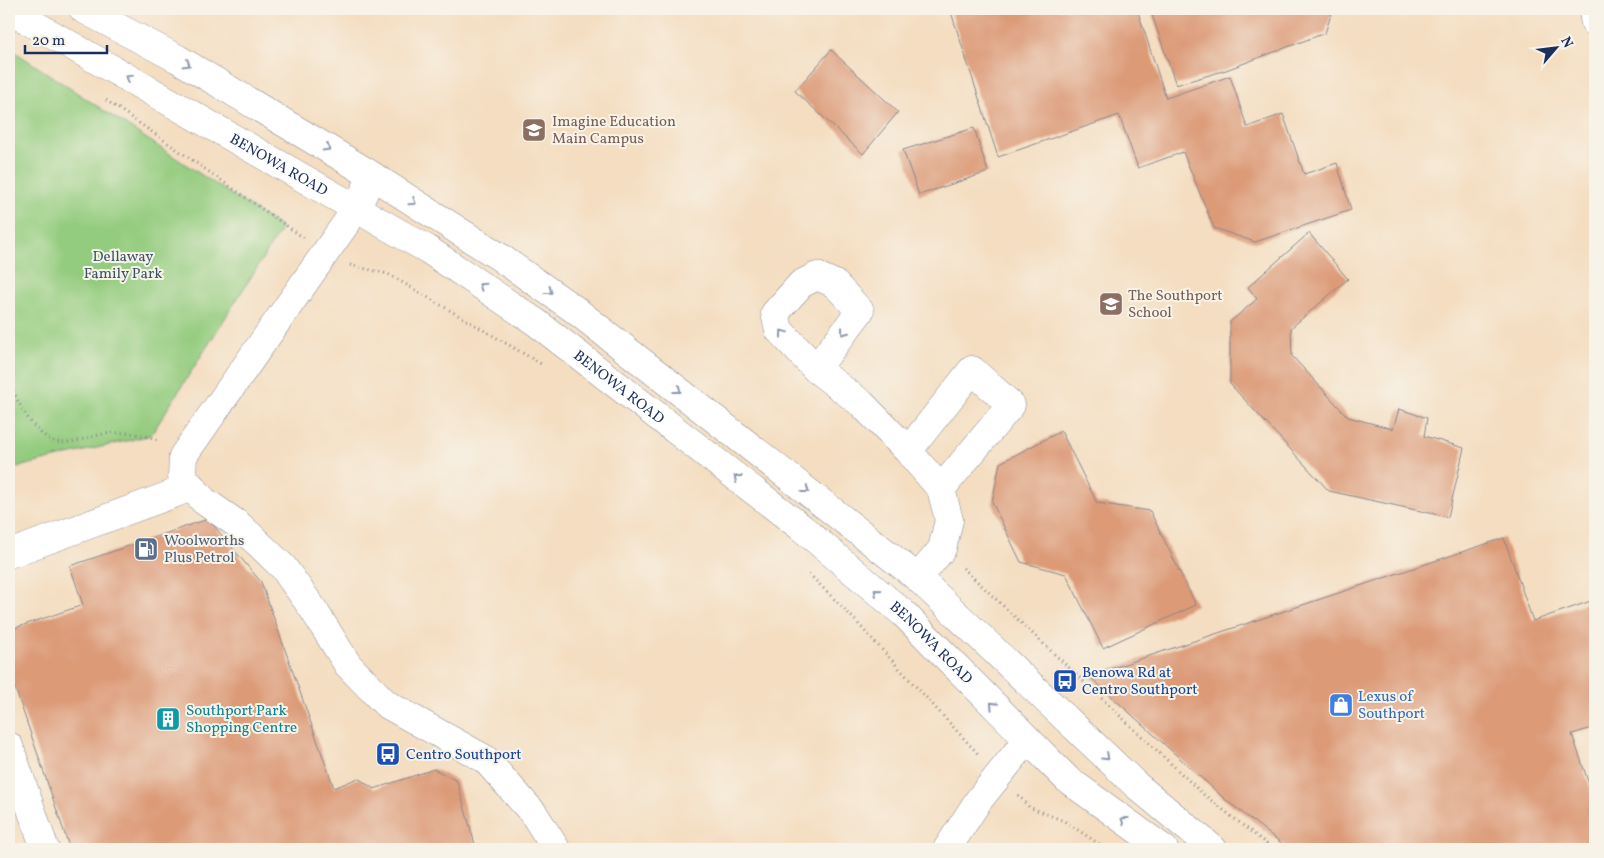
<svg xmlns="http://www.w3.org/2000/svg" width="1604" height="858" font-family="Vollkorn,serif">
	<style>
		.green { fill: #94cc7f; stroke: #587e6e }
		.building { fill: #dc9a77 }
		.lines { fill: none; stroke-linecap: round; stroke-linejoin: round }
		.minor-casing { stroke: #88868f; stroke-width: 29 }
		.major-casing { stroke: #88868f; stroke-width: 29 }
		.path { stroke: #88868f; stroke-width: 3; stroke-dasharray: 1 4; stroke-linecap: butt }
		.minor { stroke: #fff; stroke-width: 28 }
		.major { stroke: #fff; stroke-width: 28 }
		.oneway { stroke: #8d97ae }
		.labels { text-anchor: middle; stroke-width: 4; stroke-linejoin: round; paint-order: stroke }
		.education-label { font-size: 15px; fill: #785e54; stroke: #f7f3e8; text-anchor: start }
		.street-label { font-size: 15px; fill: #1b2f5e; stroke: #f7f3e8 }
		.park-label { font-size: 15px; fill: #395666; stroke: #f7f3e8 }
		.service-label { font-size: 15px; fill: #4e5e75; stroke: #f7f3e8; text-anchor: start }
		.transit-label { font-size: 15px; fill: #164399; stroke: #f7f3e8; text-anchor: start }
		.shop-label { font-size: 15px; fill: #366cbe; stroke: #f7f3e8; text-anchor: start }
		.culture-label { font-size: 15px; fill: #0d838f; stroke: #f7f3e8; text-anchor: start }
	</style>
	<rect width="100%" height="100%" fill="#f7f3e8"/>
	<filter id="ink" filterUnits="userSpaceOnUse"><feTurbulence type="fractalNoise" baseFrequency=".02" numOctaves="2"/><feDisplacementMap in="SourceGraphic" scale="10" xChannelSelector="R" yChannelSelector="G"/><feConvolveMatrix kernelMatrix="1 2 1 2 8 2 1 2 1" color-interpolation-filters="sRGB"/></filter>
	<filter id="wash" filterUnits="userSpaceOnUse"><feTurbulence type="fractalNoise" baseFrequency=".0096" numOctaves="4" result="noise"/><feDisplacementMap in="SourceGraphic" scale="20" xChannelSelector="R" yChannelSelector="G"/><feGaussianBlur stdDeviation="1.12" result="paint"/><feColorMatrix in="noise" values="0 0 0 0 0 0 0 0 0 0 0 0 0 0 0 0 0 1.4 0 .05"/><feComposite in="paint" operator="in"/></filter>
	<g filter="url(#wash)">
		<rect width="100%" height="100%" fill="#f4ddc0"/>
		<path class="green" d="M9 48 282 228 151 435 9 469Z"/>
		<g id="blocks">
			<path class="building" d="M950 9H1137L1166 98 1230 76 1247 127 1283 114 1304 174 1337 163 1351 210 1255 242 1214 228 1183 152 1138 168 1119 115 998 157Z
				M1150 9H1333L1325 33 1226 70 1176 85Z
				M831 50 898 112 863 154 795 91Z
				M974 128 988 172 919 195 903 150Z
				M1309 233 1348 279 1291 328 1292 356 1348 417 1393 429 1399 409 1427 418 1424 436 1464 448 1448 517 1329 491 1230 384V322L1257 299 1248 287Z
				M1061 431 1097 503 1150 511 1196 605 1103 648 1066 574 1021 562 992 502 1000 463Z
				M208 519 261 582 334 788 358 778 374 789 434 769 457 781 476 848 479 849H70L9 670V630L83 605 70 566Z
				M1504 538 1533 621 1591 601 1595 613V727L1572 734 1595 802V843L1585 849H1289L1227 801 1089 676Z"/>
		</g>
	</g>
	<g filter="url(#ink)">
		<use href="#blocks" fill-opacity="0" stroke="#88868f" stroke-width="1"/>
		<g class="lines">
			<defs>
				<path id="minor" d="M1594 18 1595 23
					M372 176 356 209 183 456 182 476 204 501 240 526 283 567 313 609 348 665 386 704 485 759 534 814 556 849
					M816 369 860 311 835 284 817 276 801 284 775 313 779 330 816 369 862 404 908 451 941 489 949 520 942 549 918 578
					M908 451 972 370 1011 405 941 489
					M9 554 192 487
					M9 746 45 849
					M947 849 978 801 1027 740"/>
				<g id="major">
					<path d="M83 9 178 59 368 173 498 256 574 309 918 578 1136 785 1213 849"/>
					<path id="s1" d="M9 10 427 249 537 323 802 528 904 614 1067 779 1164 849"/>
				</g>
			</defs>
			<use href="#minor" class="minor-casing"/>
			<use href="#major" class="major-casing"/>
			<path class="path" d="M106 100 304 238
				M350 265 388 274 543 365
				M9 382C18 402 30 429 51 440 68 448 87 436 104 434 124 431 141 433 160 441
				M963 568 1203 794 1273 849
				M809 574 851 616 979 755
				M1018 795 1029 807 1064 821 1107 849
				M1593 849 1595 848"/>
			<use href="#minor" class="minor"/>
			<use href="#major" class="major"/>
		</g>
		<defs><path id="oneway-chevron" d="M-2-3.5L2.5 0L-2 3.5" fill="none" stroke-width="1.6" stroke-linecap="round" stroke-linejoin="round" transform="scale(1.25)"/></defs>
		<g class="oneway">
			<use href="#oneway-chevron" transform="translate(187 64) rotate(31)"/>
			<use href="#oneway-chevron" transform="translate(129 78) rotate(-150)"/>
			<use href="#oneway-chevron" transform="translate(327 148) rotate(31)"/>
			<use href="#oneway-chevron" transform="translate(413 202) rotate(33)"/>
			<use href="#oneway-chevron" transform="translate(482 286) rotate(-146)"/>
			<use href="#oneway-chevron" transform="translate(549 291) rotate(36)"/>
			<use href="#oneway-chevron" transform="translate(844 332) rotate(128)"/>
			<use href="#oneway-chevron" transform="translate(783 333) rotate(-127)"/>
			<use href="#oneway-chevron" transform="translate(678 390) rotate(38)"/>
			<use href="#oneway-chevron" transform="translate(737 478) rotate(-142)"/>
			<use href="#oneway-chevron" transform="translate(806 490) rotate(38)"/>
			<use href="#oneway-chevron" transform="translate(877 592) rotate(-140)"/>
			<use href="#oneway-chevron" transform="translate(993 705) rotate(-134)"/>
			<use href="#oneway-chevron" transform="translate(1106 757) rotate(43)"/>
			<use href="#oneway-chevron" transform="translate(1124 820) rotate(-144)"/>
		</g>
	</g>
	<defs>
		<symbol id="school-square" viewBox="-11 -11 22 22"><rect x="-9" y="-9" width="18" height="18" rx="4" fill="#8d6e63" stroke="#f7f3e8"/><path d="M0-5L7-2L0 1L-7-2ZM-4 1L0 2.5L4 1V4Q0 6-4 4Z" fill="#fff"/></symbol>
		<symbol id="fuel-square" viewBox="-11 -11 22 22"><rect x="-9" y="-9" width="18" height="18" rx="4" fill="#5c6f8a" stroke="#f7f3e8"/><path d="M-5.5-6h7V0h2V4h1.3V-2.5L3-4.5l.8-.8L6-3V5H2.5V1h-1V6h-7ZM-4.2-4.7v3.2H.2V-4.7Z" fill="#fff"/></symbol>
		<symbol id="bus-square" viewBox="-11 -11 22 22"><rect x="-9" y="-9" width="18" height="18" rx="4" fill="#1a4fb4" stroke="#f7f3e8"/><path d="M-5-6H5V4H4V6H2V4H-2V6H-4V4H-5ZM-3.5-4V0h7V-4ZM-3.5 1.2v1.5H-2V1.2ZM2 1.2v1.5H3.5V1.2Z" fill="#fff"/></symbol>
		<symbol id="shop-square" viewBox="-11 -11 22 22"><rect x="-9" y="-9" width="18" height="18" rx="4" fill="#3f7fe0" stroke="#f7f3e8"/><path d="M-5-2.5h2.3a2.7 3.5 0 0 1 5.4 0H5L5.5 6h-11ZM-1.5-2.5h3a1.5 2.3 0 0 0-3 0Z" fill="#fff"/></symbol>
		<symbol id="building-square" viewBox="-11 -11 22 22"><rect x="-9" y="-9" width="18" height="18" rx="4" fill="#0f9aa8" stroke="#f7f3e8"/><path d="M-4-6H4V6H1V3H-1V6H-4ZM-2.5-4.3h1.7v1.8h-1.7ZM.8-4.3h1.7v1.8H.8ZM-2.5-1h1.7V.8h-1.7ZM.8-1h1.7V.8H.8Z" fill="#fff"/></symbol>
	</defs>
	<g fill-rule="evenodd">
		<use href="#school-square" x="520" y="116" width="28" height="28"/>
		<use href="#school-square" x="1097" y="290" width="28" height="28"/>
		<use href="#fuel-square" x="132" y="535" width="28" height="28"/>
		<use href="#bus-square" x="1051" y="667" width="28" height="28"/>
		<use href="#shop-square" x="1327" y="691" width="28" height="28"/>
		<use href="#building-square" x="154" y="705" width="28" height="28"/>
		<use href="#bus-square" x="374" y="740" width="28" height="28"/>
	</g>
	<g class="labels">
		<g class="education-label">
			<text x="552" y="126">Imagine Education<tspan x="552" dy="17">Main Campus</tspan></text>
			<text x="1128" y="300">The Southport<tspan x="1128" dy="17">School</tspan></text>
		</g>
		<g class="street-label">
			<text dy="5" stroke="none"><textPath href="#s1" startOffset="311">BENOWA ROAD</textPath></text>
			<text dy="5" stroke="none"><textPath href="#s1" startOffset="718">BENOWA ROAD</textPath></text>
			<text dy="5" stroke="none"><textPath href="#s1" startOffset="1122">BENOWA ROAD</textPath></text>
		</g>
		<g class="park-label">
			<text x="123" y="261">Dellaway<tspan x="123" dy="17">Family Park</tspan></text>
		</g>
		<g class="service-label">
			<text x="164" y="545">Woolworths<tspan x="164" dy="17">Plus Petrol</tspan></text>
		</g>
		<g class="transit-label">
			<text x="1082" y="677">Benowa Rd at<tspan x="1082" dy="17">Centro Southport</tspan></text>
			<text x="406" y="759">Centro Southport</text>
		</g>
		<g class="shop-label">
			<text x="1358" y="701">Lexus of<tspan x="1358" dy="17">Southport</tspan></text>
		</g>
		<g class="culture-label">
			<text x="186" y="715">Southport Park<tspan x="186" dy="17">Shopping Centre</tspan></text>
		</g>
	</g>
	<rect width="1604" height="858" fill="none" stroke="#f7f3e8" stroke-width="30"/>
	<g transform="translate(1556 48) rotate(62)" stroke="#f7f3e8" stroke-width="4" paint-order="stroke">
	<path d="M0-4L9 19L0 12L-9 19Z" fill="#1b2f5e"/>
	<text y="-8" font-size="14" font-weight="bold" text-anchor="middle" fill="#1b2f5e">N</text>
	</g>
	<path d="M25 45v8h82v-8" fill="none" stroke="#1b2f5e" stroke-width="2.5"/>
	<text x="32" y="45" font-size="15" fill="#1b2f5e" stroke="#f7f3e8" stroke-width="4" paint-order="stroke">20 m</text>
</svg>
